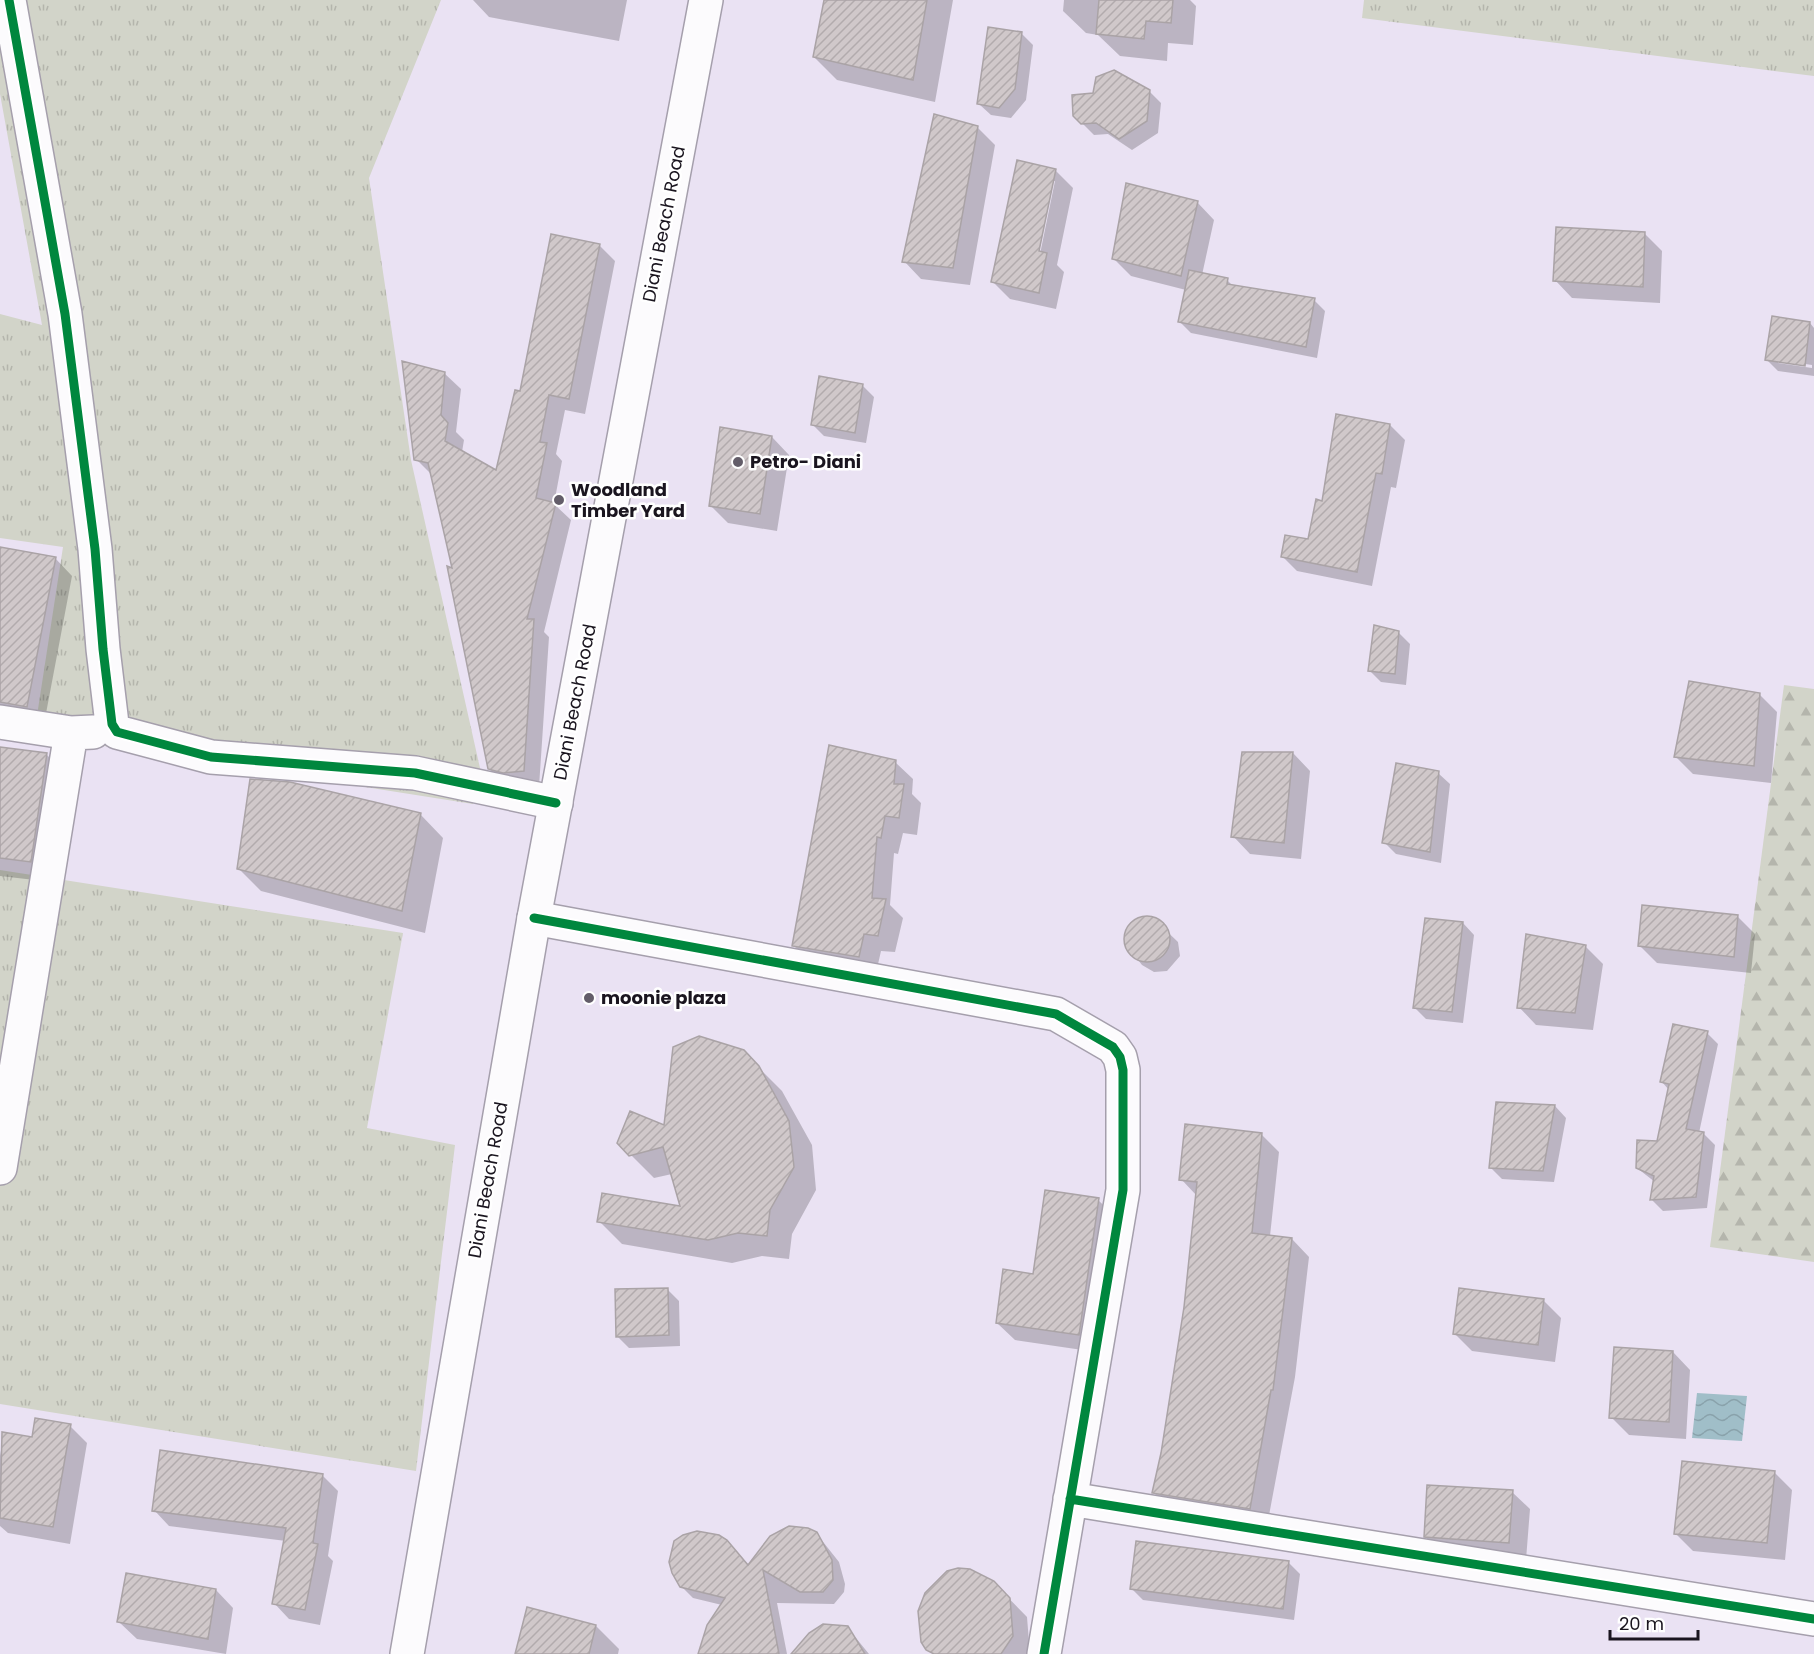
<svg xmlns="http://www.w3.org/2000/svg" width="1814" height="1654" font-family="Poppins,sans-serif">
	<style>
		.grass { fill: url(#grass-tufts) }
		.forest { fill: url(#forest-firs) }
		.water { fill: url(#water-waves) }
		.shadow { fill: #0003; fill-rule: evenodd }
		.building { fill: url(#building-hatch); stroke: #aaa3a6; stroke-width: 1.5 }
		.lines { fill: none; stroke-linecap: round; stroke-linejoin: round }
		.street-casing { stroke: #a59fac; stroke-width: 36 }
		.secondary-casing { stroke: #a59fac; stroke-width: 36 }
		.street { stroke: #fcfbfd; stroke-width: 33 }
		.secondary { stroke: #fcfbfd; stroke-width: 33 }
		.cycleway-casing { stroke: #fff; stroke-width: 13 }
		.cycleway { stroke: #00873e; stroke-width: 9 }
		.poi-dot { fill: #635d69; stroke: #fff; stroke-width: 2 }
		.labels { text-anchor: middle; stroke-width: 5; stroke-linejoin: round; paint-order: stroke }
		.street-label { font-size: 18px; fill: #1a151f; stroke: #fff }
		.poi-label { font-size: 18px; font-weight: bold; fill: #1a151f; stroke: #fff; text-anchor: start }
	</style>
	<defs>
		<pattern id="grass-tufts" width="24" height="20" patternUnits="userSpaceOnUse" patternTransform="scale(1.5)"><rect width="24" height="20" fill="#d2d4c9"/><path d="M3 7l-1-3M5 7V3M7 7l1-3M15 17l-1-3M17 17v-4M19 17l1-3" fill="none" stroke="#b4b5ac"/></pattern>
		<pattern id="forest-firs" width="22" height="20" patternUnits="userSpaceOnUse" patternTransform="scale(1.5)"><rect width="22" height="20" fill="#d2d4c9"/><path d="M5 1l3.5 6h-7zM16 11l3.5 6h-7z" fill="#b4b5ac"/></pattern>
		<pattern id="water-waves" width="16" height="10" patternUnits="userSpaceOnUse" patternTransform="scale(1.5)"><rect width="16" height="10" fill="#a0bec8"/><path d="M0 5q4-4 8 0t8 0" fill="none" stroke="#89a2ab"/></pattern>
		<pattern id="building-hatch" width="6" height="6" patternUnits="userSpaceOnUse" patternTransform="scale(1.5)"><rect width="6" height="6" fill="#d0c8ca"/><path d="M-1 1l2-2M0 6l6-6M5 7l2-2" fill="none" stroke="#b2abad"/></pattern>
	</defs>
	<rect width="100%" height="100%" fill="#eae2f3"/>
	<path class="grass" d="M0 0H441L369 178 411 460 482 777 473 804 34 735 63 547 0 538V314L42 325 0 94Z
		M1364 0H1814V76L1362 18Z
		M0 870 403 933 367 1128 455 1145 416 1471 0 1404Z"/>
	<path class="forest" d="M1784 685 1814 689V1262L1710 1247Z"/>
	<path class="water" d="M1697 1393 1747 1396 1742 1441 1692 1438Z"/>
	<path class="shadow" d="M473 0H627L619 41 489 17Z
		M825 0H953L935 102 837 80 814 57Z
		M1064 0H1190L1196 6 1193 45 1168 43 1167 61 1120 56 1098 35 1086 33 1063 11Z
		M1021 33 1033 45 1026 100 1011 118 991 115 979 104Z
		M1149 91 1161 103 1158 133 1132 150 1108 134 1094 135 1075 116Z
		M977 127 995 145 970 285 921 279 904 261Z
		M1056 171 1073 188 1057 265 1064 272 1056 309 1010 299 992 281ZM1052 181H1055L1039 259 1036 258Z
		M1197 202 1214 220 1202 275 1227 280 1234 287 1314 300 1325 311 1317 358 1191 333 1180 322 1186 290 1131 276 1114 259Z
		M1645 234 1662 251 1660 303 1572 298 1555 280Z
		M599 245 615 261 585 414 565 410 556 454 562 461 554 504 571 520 544 632 549 637 539 787 505 785 489 769 454 570 432 475 416 459 444 373 461 389 456 432 464 440 462 452 497 473 521 392Z
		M1810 323 1814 328V376L1778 371 1767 360ZM1778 360 1812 365V368L1778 363Z
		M862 385 874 397 866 443 824 436 812 424Z
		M1390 425 1405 440 1396 488 1391 487 1372 586 1297 571 1282 556 1309 541 1323 502Z
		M772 437 789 455 777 531 728 523 710 505Z
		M0 548 55 558 72 576 44 724 0 715Z
		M1398 632 1410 644 1406 685 1381 682 1370 671Z
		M1759 694 1777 712 1771 783 1693 774 1676 757Z
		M0 749 46 754 67 775 52 882 0 876Z
		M1293 753 1310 771 1301 859 1250 854 1233 836Z
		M895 762 913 779 912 794 921 803 917 835 903 833 898 854 894 853 890 905 903 918 895 952 881 951 876 973 811 963 794 946Z
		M1438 773 1450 784 1441 863 1396 854 1384 842Z
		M420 814 443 838 425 933 261 891 238 868Z
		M1738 917 1755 934 1751 973 1657 963 1639 945Z
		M1142 919 1155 920 1178 942 1180 956 1167 971 1154 972 1142 965 1127 946V932L1135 921Z
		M1463 923 1474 935 1463 1023 1426 1019 1415 1008Z
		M1585 946 1603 964 1593 1030 1536 1025 1519 1007Z
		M1707 1033 1718 1044 1699 1133H1703L1715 1145 1707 1208 1663 1211 1652 1200 1655 1182 1637 1168 1658 1143 1669 1090 1662 1082Z
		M743 1052 782 1091 812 1145 816 1190 792 1234 789 1259 762 1256 732 1263 622 1244 599 1221 682 1208 672 1174 654 1178 619 1143 665 1127Z
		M1555 1106 1566 1118 1554 1182 1502 1179 1491 1168Z
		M1262 1135 1279 1152 1270 1236 1292 1239 1309 1257 1295 1377 1267 1526 1171 1510 1154 1493 1163 1453 1185 1308 1197 1196 1181 1179Z
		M1098 1200 1116 1217 1096 1352 1015 1340 997 1323Z
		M667 1289 679 1301 680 1346 629 1348 617 1336Z
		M1543 1300 1561 1318 1555 1362 1472 1351 1455 1334Z
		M1673 1352 1690 1370 1686 1439 1629 1435 1611 1417Z
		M70 1426 87 1443 70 1544 8 1533 0 1526V1456L4 1433 33 1439Z
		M1774 1472 1792 1490 1785 1560 1693 1551 1676 1534Z
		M322 1475 338 1491 328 1556 333 1561 320 1625 289 1619 274 1603 286 1541 169 1526 154 1510Z
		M1512 1492 1530 1509 1526 1560 1443 1554 1425 1537Z
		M816 1533 839 1562 845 1584 844 1592 834 1604 777 1603 787 1654H708L722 1605 693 1598 681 1586 749 1566Z
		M1288 1562 1300 1574 1294 1620 1143 1600 1131 1588Z
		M993 1582 1027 1617 1030 1654H933L928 1649Z
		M216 1590 233 1608 226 1654 137 1639 119 1622Z
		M596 1626 619 1649 618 1654H517Z
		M847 1627 869 1654H796Z"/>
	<path class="building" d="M824 0H927L913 80 813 57Z
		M1099 0H1173L1171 23 1146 21 1144 39 1096 34Z
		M988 27 1022 32 1015 89 999 108 977 104Z
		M1114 70 1150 90 1147 121 1119 139 1096 123 1081 124 1073 116 1072 95 1093 93 1096 77Z
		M934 114 978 126 953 268 902 262Z
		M1017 160 1056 169 1039 251 1047 253 1039 293 991 282Z
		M1126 183 1198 201 1181 276 1112 259Z
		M1556 227 1645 232 1643 287 1553 281Z
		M551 234 600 244 569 399 549 395 540 442 547 443 536 498 556 503 527 619H534L524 771 503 773 488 769 447 566 452 568 428 463 414 460 402 361 445 372 441 415 448 423 445 441 496 470 515 390 520 391Z
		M1189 270 1228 278 1227 284 1315 298 1306 347 1178 322Z
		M1772 316 1810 322 1805 366 1765 360Z
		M819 376 863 384 855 433 811 425Z
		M1336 414 1390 424 1382 474 1376 473 1357 572 1281 557 1285 535 1308 539 1316 499 1322 501Z
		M720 427 772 436 760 514 709 506Z
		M0 547 56 557 27 707 0 702Z
		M1374 625 1399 631 1395 674 1368 671Z
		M1689 681 1760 693 1754 766 1674 757Z
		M829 745 896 760 894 784H904L899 818 885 816 881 838 877 837 872 898 886 899 878 936 864 934 859 957 792 946Z
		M0 747 47 753 31 862 0 858Z
		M1242 752H1293L1284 843 1231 837Z
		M1396 763 1439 771 1430 852 1382 843Z
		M250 779 290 782 421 813 402 911 237 869Z
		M1642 905 1738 915 1734 957 1638 946Z
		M1124 939a23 23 0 1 1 46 0a23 23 0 1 1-46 0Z
		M1425 918 1463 922 1452 1012 1413 1008Z
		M1526 934 1586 945 1575 1013 1517 1008Z
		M1673 1024 1708 1031 1686 1129 1704 1132 1696 1197 1650 1200 1654 1176 1636 1168 1637 1140 1657 1141 1669 1084 1660 1082Z
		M699 1036 744 1050 759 1066 789 1121 794 1167 770 1210 767 1236 738 1233 708 1240 597 1222 602 1193 680 1206 663 1147 629 1156 617 1143 630 1111 664 1125 673 1047Z
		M1496 1102 1555 1105 1543 1171 1489 1168Z
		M1185 1124 1262 1133 1252 1233 1292 1238 1273 1390H1271L1250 1509 1152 1493 1161 1453 1184 1307 1197 1182 1179 1180Z
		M1045 1190 1099 1198 1079 1335 996 1323 1003 1269 1033 1274Z
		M668 1288 669 1335 616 1337 615 1289Z
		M1459 1288 1544 1299 1538 1345 1453 1334Z
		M1614 1347 1673 1351 1669 1422 1609 1418Z
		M35 1418 71 1424 53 1527 0 1518 2 1432 32 1437Z
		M160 1450 323 1474 313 1543 318 1544 305 1610 272 1604 286 1528 152 1511Z
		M1682 1461 1775 1471 1767 1543 1674 1534Z
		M1427 1485 1513 1490 1509 1543 1424 1537Z
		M789 1526 808 1528 817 1532 832 1560 833 1580 823 1592H800L763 1570 779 1654H698L707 1625 725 1598 680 1587 672 1573 669 1562 674 1541 683 1535 697 1531 719 1535 727 1540 748 1565 770 1536Z
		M1136 1541 1289 1561 1283 1609 1130 1589Z
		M958 1568 970 1569 994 1581 1010 1598 1013 1636 1001 1654H934L926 1650 921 1642 918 1611 925 1593 947 1571Z
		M126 1573 216 1589 208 1639 117 1622Z
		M527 1607 596 1625 589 1654H515Z
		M823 1624 848 1626 865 1654H791L809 1633Z"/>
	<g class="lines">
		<defs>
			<path id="street" d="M9 0 65 314 95 549 103 649 112 724 117 732 211 757 415 773 556 803
				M0 722 71 733 93 732
				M534 918 1056 1014 1113 1047 1120 1057 1123 1070V1190L1044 1654
				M0 1168 71 733
				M1070 1499 1814 1619"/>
			<path id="secondary" d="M407 1654 534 918 706 0"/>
		</defs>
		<use href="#street" class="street-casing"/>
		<use href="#secondary" class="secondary-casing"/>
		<use href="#street" class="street"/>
		<use href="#secondary" class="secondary"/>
		<defs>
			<path id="cycleway" d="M9 0 65 314 95 549 103 649 112 724 117 732 211 757 415 773 556 803
				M534 918 1056 1014 1113 1047 1120 1057 1123 1070V1190L1044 1654
				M1070 1499 1814 1619"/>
		</defs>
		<use href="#cycleway" class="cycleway-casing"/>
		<use href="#cycleway" class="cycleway"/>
	</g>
	<g class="poi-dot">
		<circle cx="738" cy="462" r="6"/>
		<circle cx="559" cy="500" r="6"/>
		<circle cx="589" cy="998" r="6"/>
	</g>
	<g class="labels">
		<g class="street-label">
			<text transform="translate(664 224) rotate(-79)" y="6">Diani Beach Road</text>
			<text transform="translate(575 702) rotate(-79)" y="6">Diani Beach Road</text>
			<text transform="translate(488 1180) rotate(-80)" y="6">Diani Beach Road</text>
		</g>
		<g class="poi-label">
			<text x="750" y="468">Petro- Diani</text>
			<text x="571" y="496">Woodland<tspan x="571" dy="21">Timber Yard</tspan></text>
			<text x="601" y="1004">moonie plaza</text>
		</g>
	</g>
	<path d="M1610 1630v9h88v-9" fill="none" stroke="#1a151f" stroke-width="3"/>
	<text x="1619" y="1630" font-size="18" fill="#1a151f" stroke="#ffffff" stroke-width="4.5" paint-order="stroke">20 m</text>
</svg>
